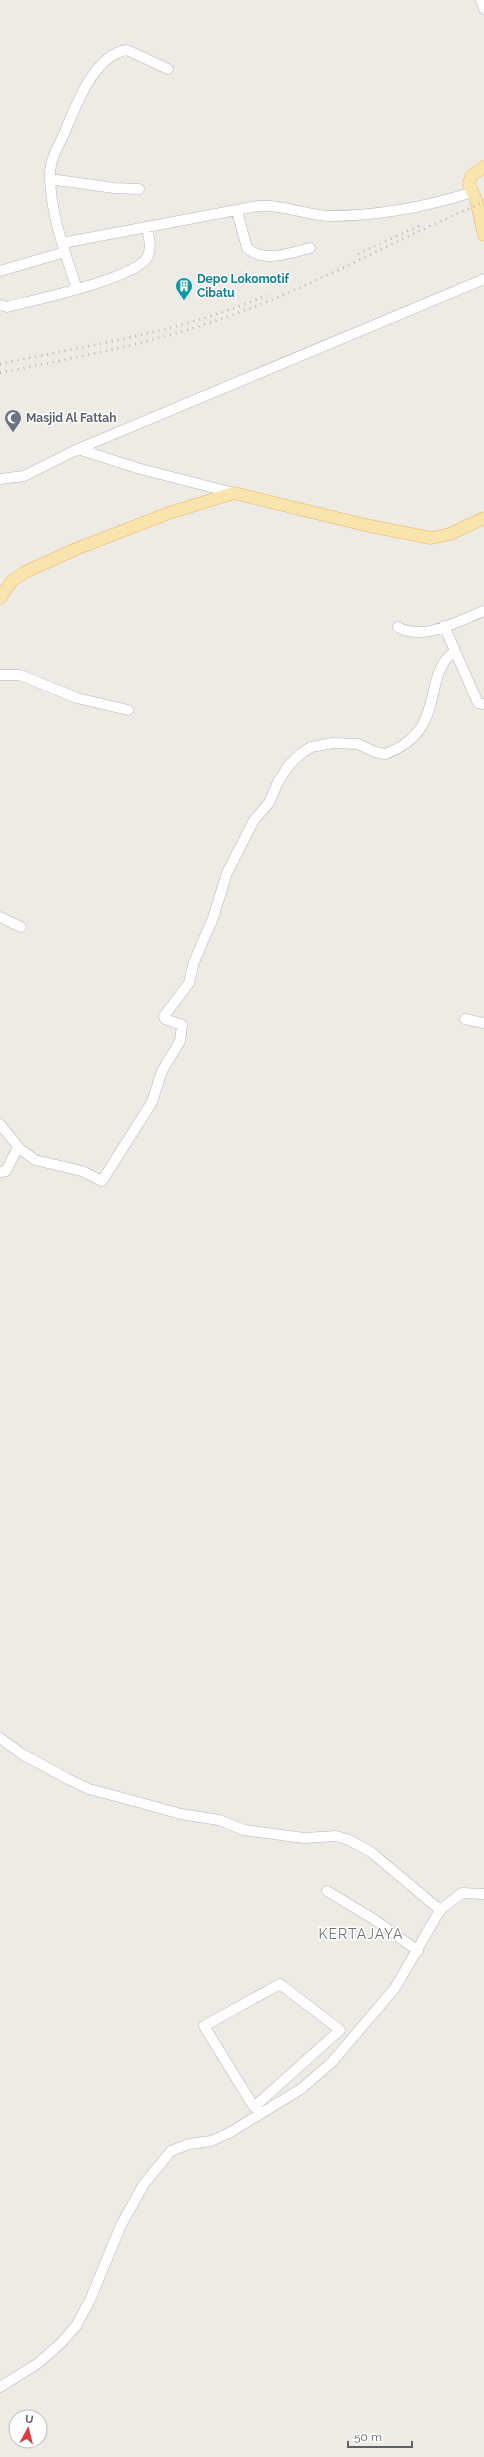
<svg xmlns="http://www.w3.org/2000/svg" width="484" height="2457" font-family="Raleway,sans-serif">
	<style>
		.lines { fill: none; stroke-linecap: round; stroke-linejoin: round }
		.minor-casing { stroke: #b2b5b9; stroke-width: 11 }
		.major-casing { stroke: #e7b364; stroke-width: 13 }
		.minor { stroke: #fff; stroke-width: 10 }
		.major { stroke: #f9e4ae; stroke-width: 12 }
		.rail { stroke: #b3b4b4; stroke-width: 2.5; stroke-dasharray: 1 5; stroke-linecap: butt }
		.labels { text-anchor: middle; stroke-width: 3; stroke-linejoin: round; paint-order: stroke }
		.culture-label { font-size: 12px; font-weight: bold; fill: #0d838f; stroke: #fff; text-anchor: start }
		.worship-label { font-size: 12px; font-weight: bold; fill: #5b616d; stroke: #fff; text-anchor: start }
		.quarter-label { font-size: 14px; letter-spacing: 1px; fill: #6e7376; stroke: #fff }
	</style>
	<rect width="100%" height="100%" fill="#eeebe5"/>
	<g class="lines">
		<defs>
			<path id="minor" d="M481 0 484 9
				M50 179 114 188 139 189
				M237 211 247 248C263 263 292 253 310 248
				M62 243 258 206C282 204 305 215 328 216 377 216 426 207 473 192
				M0 271 65 252
				M77 289C65 252 50 214 50 174 50 160 58 146 64 134 75 108 94 54 127 50L168 69
				M0 305 7 307C34 300 133 279 147 258 152 249 149 238 147 228
				M78 449 137 468 234 493
				M0 479 24 476 78 449 484 279
				M444 626 478 703 484 704
				M398 627C423 642 460 620 484 611
				M0 675H20L77 698 128 710
				M0 917 21 927
				M465 1019 484 1023
				M0 1124 20 1149 35 1160 82 1171 102 1181 152 1102 162 1071 180 1041 182 1025 165 1019 164 1016 189 983 194 962 213 918 227 873 254 820 269 803 278 782 289 765 303 752 311 747 333 743 358 744 375 752 385 754C449 731 420 675 455 651
				M0 1172 6 1171 18 1147
				M0 1738 22 1754 68 1779 89 1789 123 1798 181 1814 219 1820 244 1830 304 1838 336 1836 349 1840 371 1852 440 1910
				M327 1891 375 1920 418 1951
				M280 1984 340 2030 254 2107 204 2026Z
				M0 2387 37 2364 60 2344 76 2326 90 2300 121 2225 144 2184 171 2151 189 2144 211 2141 229 2133 301 2089 332 2062 395 1988 440 1910 462 1893 484 1894"/>
			<path id="major" d="M484 167 471 176 469 184 476 200 484 235
				M0 598 12 581 25 572 76 549 169 513 234 493 365 525 431 538 450 534 484 518"/>
		</defs>
		<use href="#minor" class="minor-casing"/>
		<use href="#major" class="major-casing"/>
		<use href="#minor" class="minor"/>
		<use href="#major" class="major"/>
		<path class="rail" d="M358 254 423 224
			M0 364C89 345 182 332 267 295
			M0 373C72 358 145 345 215 321 308 290 394 240 484 202"/>
	</g>
	<defs>
		<symbol id="building-pin" viewBox="-11 -11 22 30"><path d="M0 17L-7.5 6A9.5 9.5 0 1 1 7.5 6Z" fill="#0f9aa8" stroke="#fff"/><path d="M-4-6H4V6H1V3H-1V6H-4ZM-2.5-4.3h1.7v1.8h-1.7ZM.8-4.3h1.7v1.8H.8ZM-2.5-1h1.7V.8h-1.7ZM.8-1h1.7V.8H.8Z" fill="#fff"/></symbol>
		<symbol id="mosque-pin" viewBox="-11 -11 22 30"><path d="M0 17L-7.5 6A9.5 9.5 0 1 1 7.5 6Z" fill="#6b7280" stroke="#fff"/><path d="M3.5-4.9A6 6 0 1 0 3.5 4.9A5 5 0 1 1 3.5-4.9Z" fill="#fff"/></symbol>
	</defs>
	<g fill-rule="evenodd">
		<use href="#building-pin" x="174" y="276" width="20" height="27"/>
		<use href="#mosque-pin" x="3" y="408" width="20" height="27"/>
	</g>
	<g class="labels">
		<g class="culture-label">
			<text x="197" y="283">Depo Lokomotif<tspan x="197" dy="14">Cibatu</tspan></text>
		</g>
		<g class="worship-label">
			<text x="26" y="422">Masjid Al Fattah</text>
		</g>
		<g class="quarter-label">
			<text x="361" y="1939">KERTAJAYA</text>
		</g>
	</g>
	<g transform="translate(28 2429) rotate(7)"><circle r="19" fill="#ffffff" stroke="#bec0c1"/>
	<path d="M0-3L7 15L0 10L-7 15Z" fill="#dc3c42"/>
	<text y="-6" font-size="11" font-weight="bold" text-anchor="middle" fill="#5c6164">U</text>
	</g>
	<path d="M348 2441v6h64v-6" fill="none" stroke="#5c6164" stroke-width="2"/>
	<text x="354" y="2441" font-size="12" fill="#5c6164" stroke="#ffffff" stroke-width="3" paint-order="stroke">50 m</text>
</svg>
